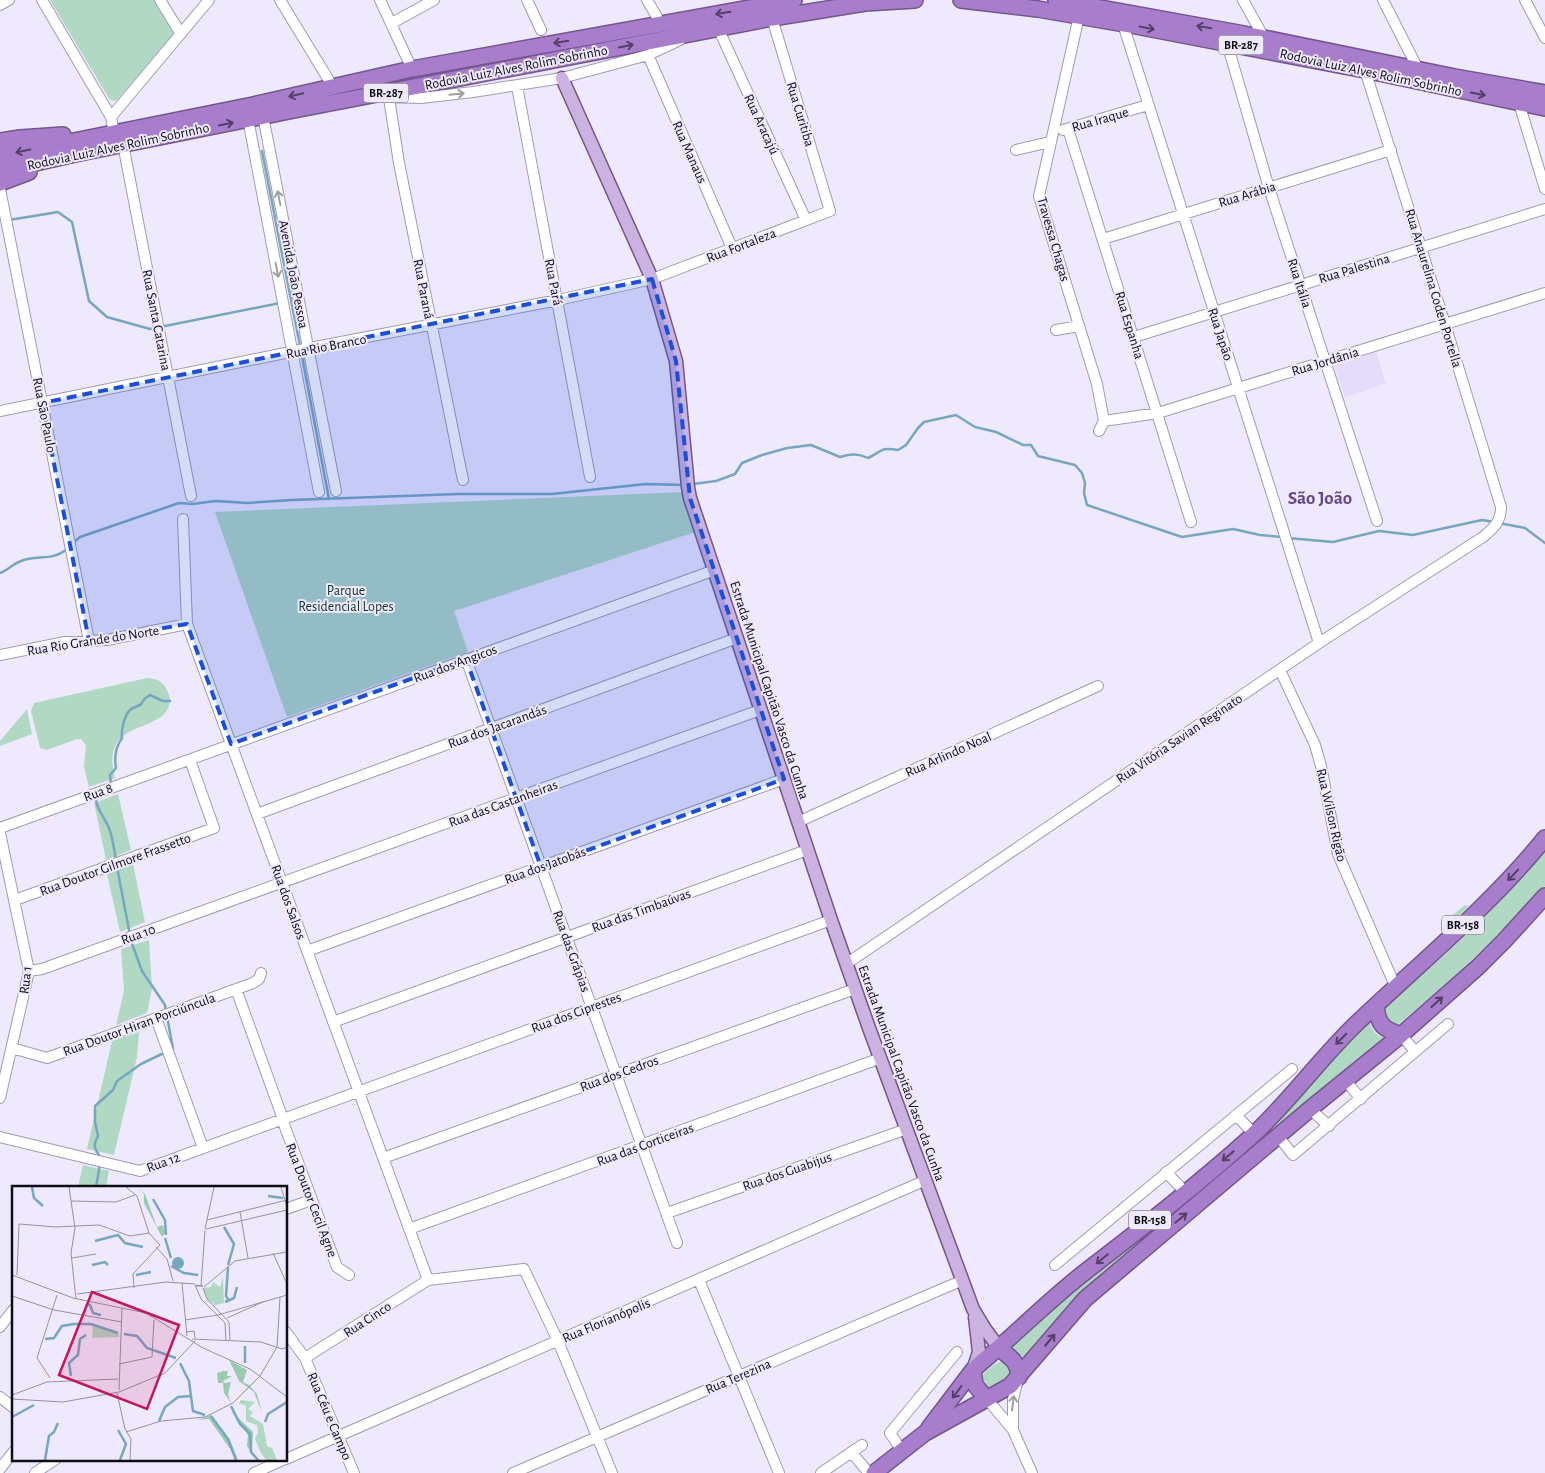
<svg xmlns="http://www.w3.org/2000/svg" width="1545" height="1473" font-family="'Alegreya Sans',sans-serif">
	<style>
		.built { fill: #e4dcf8 }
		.green { fill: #b1d8c2 }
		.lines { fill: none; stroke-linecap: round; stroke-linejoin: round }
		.stream { stroke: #76a7bf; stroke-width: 2.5 }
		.minor-casing { stroke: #a19baf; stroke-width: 12 }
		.major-casing { stroke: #72568c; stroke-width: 15 }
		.highway-casing { stroke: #72568c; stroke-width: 18 }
		.minor { stroke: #fff; stroke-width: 10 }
		.major { stroke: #cbb2e0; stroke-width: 12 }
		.highway { stroke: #a87ecc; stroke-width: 15 }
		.oneway { stroke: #544067 }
		.oneway2 { stroke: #9f9ea1 }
		.marked { fill: #1d4ed8; fill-opacity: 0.2; stroke: #1d4ed8; stroke-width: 4; stroke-dasharray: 10 6; stroke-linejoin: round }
		.labels { text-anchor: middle; stroke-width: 4; stroke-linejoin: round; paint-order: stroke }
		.shield { fill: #efe9fe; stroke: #524f5a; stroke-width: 1 }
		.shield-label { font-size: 12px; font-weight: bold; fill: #0f0d14 }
		.street-label { font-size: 14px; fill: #0f0d14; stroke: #efe9fe }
		.park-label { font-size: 14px; fill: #0f3624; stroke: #efe9fe }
		.district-label { font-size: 19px; font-weight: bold; fill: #654885; stroke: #efe9fe }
		.inset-river { fill: none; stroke: #76a7bf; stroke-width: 2.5 }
		.inset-road { fill: none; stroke: #9591a0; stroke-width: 1 }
		.view { fill: #c2185b; fill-opacity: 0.15; stroke: #c2185b; stroke-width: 2.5 }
		.inset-edge { fill: none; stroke: #0f0d14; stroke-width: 2.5 }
	</style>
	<rect width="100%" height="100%" fill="#efe9fe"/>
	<path class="built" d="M1376 352 1386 384 1345 397 1334 365Z"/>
	<path class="green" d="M50 0H155L174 33 116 101 110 100Z
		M683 492 695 532 454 611 468 652 287 717 215 512Z
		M147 678C153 678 160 680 164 685 167 689 169 694 170 699 170 726 131 723 118 741 110 753 112 765 115 778L89 787 84 767 86 745 81 739H77L47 750 40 748 31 711 34 703Z
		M27 709 32 734 0 746V741Z
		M118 794 131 850 106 860 94 803Z
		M1545 852V886C1499 936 1449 983 1396 1026L1385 1024 1384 1008 1438 961 1484 918Z
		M133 864 145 922 120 932 107 874Z
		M1465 905 1469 906 1445 929 1443 925 1446 920Z
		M149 940 152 988 147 1013 116 1025 124 991 121 949Z
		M1369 1020C1371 1031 1376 1035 1386 1039L1022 1361 1018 1354 1007 1348 1023 1334 1177 1206Z
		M139 1032 137 1057 114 1155 87 1149 112 1041Z
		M83 1165 109 1171 106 1187H78Z
		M1003 1361 1010 1364 1011 1372 1010 1376 992 1390 984 1389 981 1378C986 1370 993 1364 1003 1361Z"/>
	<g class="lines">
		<path class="stream" d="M262 151 300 346
			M9 220 58 212 72 222 89 301 107 317 150 329 155 328
			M160 327 280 303
			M301 351 329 499
			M693 484 716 481 735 474 742 463 762 455 787 448 811 445 840 457C850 454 858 453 868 458 883 451 879 447 898 450L906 445 918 428 924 422 956 415 975 427 996 432 1023 445H1031L1038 456 1075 465 1082 473 1085 483 1084 493 1087 505 1182 537 1233 529 1260 535 1282 537
			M1499 523 1525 528 1545 543
			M1288 538 1333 542 1379 531 1413 535 1482 520 1494 522
			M73 543 80 537 179 503 193 504 215 501 248 503 292 500 459 494H552L646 484 685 485
			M0 573C8 570 13 564 21 561 36 554 52 562 67 549
			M111 786 110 775 116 768C114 757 115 748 122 738 121 730 124 716 130 710 133 707 138 707 141 704 144 699 145 698 150 695L163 701H170
			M96 797C95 808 106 819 110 831 113 840 114 850 116 859
			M117 867 130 935
			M131 941 142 971 165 1005 166 1011
			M167 1016 173 1049H171
			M101 1158C95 1149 92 1147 98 1136L95 1122V1106L113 1090 117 1081 141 1064 166 1052
			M96 1187 100 1164"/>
		<defs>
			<path id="minor" d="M42 0 111 117 114 133
				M160 0 181 34
				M280 0 333 87
				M380 0 412 69
				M527 0 541 30
				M647 0 661 24
				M1243 0 1264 38
				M1383 0 1418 69
				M1525 0 1545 38
				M0 5 9 0
				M1079 16 1039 196 1097 384 1104 421 1099 431
				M392 23 434 0
				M1123 24 1319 643
				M718 28 806 220
				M1227 43 1269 188 1377 521
				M648 55 732 248
				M517 86 590 477
				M385 97 421 98 473 92 562 78 648 55 680 40
				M389 98 399 163 463 480
				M1519 103 1545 189
				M263 116 336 491
				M111 117 209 0
				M248 119 319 492
				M1068 129 1191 522
				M1063 130 1148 105
				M123 144 191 496
				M1016 150 1050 142
				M0 189 89 641
				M1103 239 1391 150
				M1056 330 1079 326
				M1134 337 1545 209
				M0 411 305 349 558 300 652 279 830 211 772 18
				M1104 421 1158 413 1545 293
				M183 519 187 624 428 1280
				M0 655 65 642 107 640 187 624
				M466 659 677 1243
				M1280 670 1315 745 1321 766 1338 854 1396 988
				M257 814 737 638
				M798 822 1098 686
				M0 828 715 570
				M0 833 29 971 0 1098
				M15 900 214 828 190 760
				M307 951 784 779
				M846 964 1319 643 1483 537C1494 528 1501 521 1501 507L1445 324 1365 70
				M29 971 42 969 760 710
				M236 989 283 1119
				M156 1018 203 1148
				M333 1022 807 850
				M1401 1035 1415 1051
				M12 1048 47 1058 253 983 259 979 261 973
				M1345 1080 1361 1099
				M1310 1109 1329 1126
				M1236 1115 1254 1134
				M282 1119 337 1267 349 1275
				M1278 1136 1293 1155 1448 1024
				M0 1137 140 1171 831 920
				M383 1158 855 989
				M1166 1172 1185 1192
				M286 1209 311 1200
				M667 1213 907 1129
				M409 1229 881 1058
				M1055 1265 1292 1069
				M699 1280 779 1473
				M0 1327 14 1309
				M286 1332 305 1358 354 1473
				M305 1358 428 1280 524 1269 558 1341 612 1473
				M0 1397 14 1408
				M987 1399 1013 1430 1032 1473
				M1013 1430V1399L1018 1379
				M902 1451 890 1433 957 1352
				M851 1452 869 1473
				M286 1459 926 1180
				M0 1469 14 1451
				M35 1473 56 1459
				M254 1473 285 1459
				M513 1473 963 1280
				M821 1473 862 1445"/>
			<path id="major" d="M562 78 652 279 676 361 688 487 690 498 831 920 869 1028 973 1309 985 1329 999 1348
				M973 1370 979 1352 975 1317"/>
			<path id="highway" d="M961 0 1038 9 1136 26 1365 70 1545 108
				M1056 0 1244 34 1455 77 1545 93
				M0 141 20 138 63 135
				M0 156 253 105 412 69 794 0
				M0 171 75 154 294 110 772 18 865 3 915 0
				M0 183 29 172
				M1376 1006C1378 1025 1383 1029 1401 1035
				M999 1348C1011 1359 1017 1359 1019 1377
				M973 1370 975 1385 987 1399
				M929 1428 973 1370 983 1361C1018 1332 1050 1299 1085 1272 1142 1228 1200 1183 1253 1135 1291 1100 1320 1058 1358 1022 1421 962 1490 906 1545 838
				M874 1473 925 1433 1010 1386 1085 1299 1310 1109 1401 1035 1478 967 1504 941 1545 896"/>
		</defs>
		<use href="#minor" class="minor-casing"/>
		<use href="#major" class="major-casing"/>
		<use href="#highway" class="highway-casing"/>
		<use href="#minor" class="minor"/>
		<use href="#major" class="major"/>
		<use href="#highway" class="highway"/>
	</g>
	<defs><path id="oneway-shaft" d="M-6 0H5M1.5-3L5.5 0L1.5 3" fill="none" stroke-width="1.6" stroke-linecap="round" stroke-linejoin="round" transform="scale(1.25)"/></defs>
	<g class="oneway">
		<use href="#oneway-shaft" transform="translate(723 13) rotate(170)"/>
		<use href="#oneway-shaft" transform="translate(1204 27) rotate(-170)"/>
		<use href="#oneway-shaft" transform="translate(1147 28) rotate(11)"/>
		<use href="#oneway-shaft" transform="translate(561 42) rotate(170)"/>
		<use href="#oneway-shaft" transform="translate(626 46) rotate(-11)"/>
		<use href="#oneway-shaft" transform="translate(1478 94) rotate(12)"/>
		<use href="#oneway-shaft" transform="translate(296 95) rotate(167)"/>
		<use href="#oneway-shaft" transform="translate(226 124) rotate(-11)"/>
		<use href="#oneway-shaft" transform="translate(23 151) rotate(168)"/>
		<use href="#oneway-shaft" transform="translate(1513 875) rotate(134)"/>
		<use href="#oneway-shaft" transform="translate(1437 1002) rotate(-42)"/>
		<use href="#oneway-shaft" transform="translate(1341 1039) rotate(135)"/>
		<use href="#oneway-shaft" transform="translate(1228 1156) rotate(140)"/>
		<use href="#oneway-shaft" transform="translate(1181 1218) rotate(-40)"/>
		<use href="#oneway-shaft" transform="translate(1102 1259) rotate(141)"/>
		<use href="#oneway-shaft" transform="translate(1050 1340) rotate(-50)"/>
		<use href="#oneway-shaft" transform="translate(957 1392) rotate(127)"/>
	</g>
	<g class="oneway2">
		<use href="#oneway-shaft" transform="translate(457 94) rotate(-6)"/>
		<use href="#oneway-shaft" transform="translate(279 198) rotate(-101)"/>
		<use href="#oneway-shaft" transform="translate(277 270) rotate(79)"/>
		<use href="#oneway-shaft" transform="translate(1013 1403) rotate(-83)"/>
	</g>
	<path class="marked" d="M652 279 676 361 690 498 784 779 541 867 466 659 231 744 187 624 89 641 42 403Z"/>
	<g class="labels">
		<g class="shield">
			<rect x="1218.5" y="35.5" width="45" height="19" rx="4"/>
			<rect x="363.5" y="83.5" width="45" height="19" rx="4"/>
			<rect x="1442" y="915.5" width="42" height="19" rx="4"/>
			<rect x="1129" y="1210.5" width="42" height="19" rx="4"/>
		</g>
		<g class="shield-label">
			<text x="1241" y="49">BR-287</text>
			<text x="386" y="97">BR-287</text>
			<text x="1463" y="929">BR-158</text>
			<text x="1150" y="1224">BR-158</text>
		</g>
		<g class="street-label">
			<text transform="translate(516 67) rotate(-11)" y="5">Rodovia Luiz Alves Rolim Sobrinho</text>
			<text transform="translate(1371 72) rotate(12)" y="5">Rodovia Luiz Alves Rolim Sobrinho</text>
			<text transform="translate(801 114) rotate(73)" y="5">Rua Curitiba</text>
			<text transform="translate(1100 119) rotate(-16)" y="5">Rua Iraque</text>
			<text transform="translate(762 124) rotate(65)" y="5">Rua Aracajú</text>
			<text transform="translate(118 146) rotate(-12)" y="5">Rodovia Luiz Alves Rolim Sobrinho</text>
			<text transform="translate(690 152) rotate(66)" y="5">Rua Manaus</text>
			<text transform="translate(1247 194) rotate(-17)" y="5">Rua Arábia</text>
			<text transform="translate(1054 239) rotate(74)" y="5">Travessa Chagas</text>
			<text transform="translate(741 245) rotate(-21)" y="5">Rua Fortaleza</text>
			<text transform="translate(1354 268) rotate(-17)" y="5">Rua Palestina</text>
			<text transform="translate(294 274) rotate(79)" y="5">Avenida João Pessoa</text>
			<text transform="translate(554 282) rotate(79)" y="5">Rua Pará</text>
			<text transform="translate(1300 283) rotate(72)" y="5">Rua Itália</text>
			<text transform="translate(1434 288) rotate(73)" y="5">Rua Anaurelina Coden Portella</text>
			<text transform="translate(424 289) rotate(79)" y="5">Rua Paraná</text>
			<text transform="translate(157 320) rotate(79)" y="5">Rua Santa Catarina</text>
			<text transform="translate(1130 325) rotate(73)" y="5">Rua Espanha</text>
			<text transform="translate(1221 334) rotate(72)" y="5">Rua Japão</text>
			<text transform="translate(326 346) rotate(-11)" y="5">Rua Rio Branco</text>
			<text transform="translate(1325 361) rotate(-17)" y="5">Rua Jordânia</text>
			<text transform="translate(45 415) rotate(79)" y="5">Rua São Paulo</text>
			<text transform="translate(93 640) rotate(-9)" y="5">Rua Rio Grande do Norte</text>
			<text transform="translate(455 663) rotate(-20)" y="5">Rua dos Angicos</text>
			<text transform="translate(770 690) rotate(72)" y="5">Estrada Municipal Capitão Vasco da Cunha</text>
			<text transform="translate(497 726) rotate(-20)" y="5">Rua dos Jacarandás</text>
			<text transform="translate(1179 738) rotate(-34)" y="5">Rua Vitória Savian Reginato</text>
			<text transform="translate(948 754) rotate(-24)" y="5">Rua Arlindo Noal</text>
			<text transform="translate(98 792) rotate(-20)" y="5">Rua 8</text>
			<text transform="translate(503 803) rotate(-20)" y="5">Rua das Castanheiras</text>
			<text transform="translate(1332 815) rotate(77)" y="5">Rua Wilson Rigão</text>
			<text transform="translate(115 864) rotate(-20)" y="5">Rua Doutor Gilmore Frassetto</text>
			<text transform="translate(545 865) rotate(-20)" y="5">Rua dos Jatobás</text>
			<text transform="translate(289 902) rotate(70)" y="5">Rua dos Salsos</text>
			<text transform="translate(641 910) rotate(-20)" y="5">Rua das Timbaúvas</text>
			<text transform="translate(138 934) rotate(-20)" y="5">Rua 10</text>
			<text transform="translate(572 951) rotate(70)" y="5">Rua das Grápias</text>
			<text transform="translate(25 980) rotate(-83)" y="5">Rua 1</text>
			<text transform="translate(576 1012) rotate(-20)" y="5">Rua dos Ciprestes</text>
			<text transform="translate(139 1024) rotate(-20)" y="5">Rua Doutor Hiran Porciúncula</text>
			<text transform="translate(619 1073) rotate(-20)" y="5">Rua dos Cedros</text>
			<text transform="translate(902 1073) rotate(70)" y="5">Estrada Municipal Capitão Vasco da Cunha</text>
			<text transform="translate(645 1144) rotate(-20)" y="5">Rua das Corticeiras</text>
			<text transform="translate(163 1162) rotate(-20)" y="5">Rua 12</text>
			<text transform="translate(787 1171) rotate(-19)" y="5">Rua dos Guabijus</text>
			<text transform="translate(312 1200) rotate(69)" y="5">Rua Doutor Cecil Agne</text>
			<text transform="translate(367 1319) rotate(-33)" y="5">Rua Cinco</text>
			<text transform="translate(606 1320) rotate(-23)" y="5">Rua Florianópolis</text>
			<text transform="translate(738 1376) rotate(-23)" y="5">Rua Terezina</text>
			<text transform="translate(330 1416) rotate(67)" y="5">Rua Céu e Campo</text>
		</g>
		<g class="park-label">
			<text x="346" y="595">Parque<tspan x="346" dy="16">Residencial Lopes</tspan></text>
		</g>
		<g class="district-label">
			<text x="1320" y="504">São João</text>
		</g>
	</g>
	<g transform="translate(12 1186)">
		<rect width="275" height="275" fill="#efe9fe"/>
		<path d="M211 91 212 117 204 119 196 114 191 102 199 101 201 96 208 101ZM81 139 107 148V151L80 152ZM229 214 243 216 236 223 241 226 238 230 251 238 255 260 260 262 265 274H254L249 267 243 253 246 247 245 239 234 235V220L227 217Z" fill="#b1d8c2"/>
		<path d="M126 2 133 8 145 41 151 39 153 47 150 51 132 17V8ZM217 174 235 184 231 196 237 199 245 208 250 227 242 206 227 195ZM211 185H216L215 190H220L211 195 212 197 219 196 216 208 219 217 212 207 211 197H206L205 187ZM219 225 241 246 240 266 244 274 235 260 236 249ZM199 229 218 254 226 274 197 233 186 234Z" fill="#9bcaaf"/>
		<path d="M160 77a6 6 0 1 1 12 0a6 6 0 1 1-12 0Z" fill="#76a7bf"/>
		<path class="inset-river" d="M20 1 22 12 31 20M256 10 271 12M141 13 153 34 154 49M212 41 222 58 216 79M153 52 159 72M83 55 106 49 113 57 131 61M80 79 93 76 96 79M159 80 172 87 186 89M216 81 214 110 217 115M124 89 139 86M213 116 222 112 225 101M74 118 78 119 81 127 89 129M112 148 125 150 135 162 164 172M33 153 42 152 50 140 62 138H79L106 147M168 177 177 195 181 225 193 229M233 177V160M59 190 57 177 66 169 68 153 74 149M219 220 228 238 238 248 239 266 246 274M199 230 216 253 224 274M0 231 22 219M147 235 153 221 166 211 179 210M253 236 256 228 275 216M106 244 114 258 108 274M33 274 37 250 42 246 46 237"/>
		<path class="inset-road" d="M57 1 63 42 59 67 64 113M114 1 125 10 137 47 148 59 121 88 122 102M269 1 275 21M59 15 104 16 123 9M228 26 236 72M195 34 275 14M193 43 202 1M194 43 275 24M144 61 155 73 161 95M261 67 275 98M60 72 84 68M0 89 61 112 134 127 191 162 238 183 275 211M5 89 7 38 43 41 87 39 118 50 137 47M170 97 175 150M184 100H191L183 99 189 113 213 137 214 155M189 100 193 44M192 101 223 75 275 66M191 102 195 113 217 136 218 154M65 108 154 96 183 98M0 110 42 124 110 136M215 132 253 115M173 134 206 129 275 109M174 146 182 145 183 152M180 153 249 156 270 163 275 161M107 178 140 171 142 134M248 190 265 161 268 111M38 192 25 172 45 109M107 204 110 122M105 207 113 243 119 253 118 274M0 209 35 196 106 193M0 213 51 216 107 206 153 187 183 155M114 246 149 235 193 231 221 217 248 190"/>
		<path class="view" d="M80 106 167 139 135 223 47 189Z"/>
		<rect width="275" height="275" class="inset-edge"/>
	</g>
</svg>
